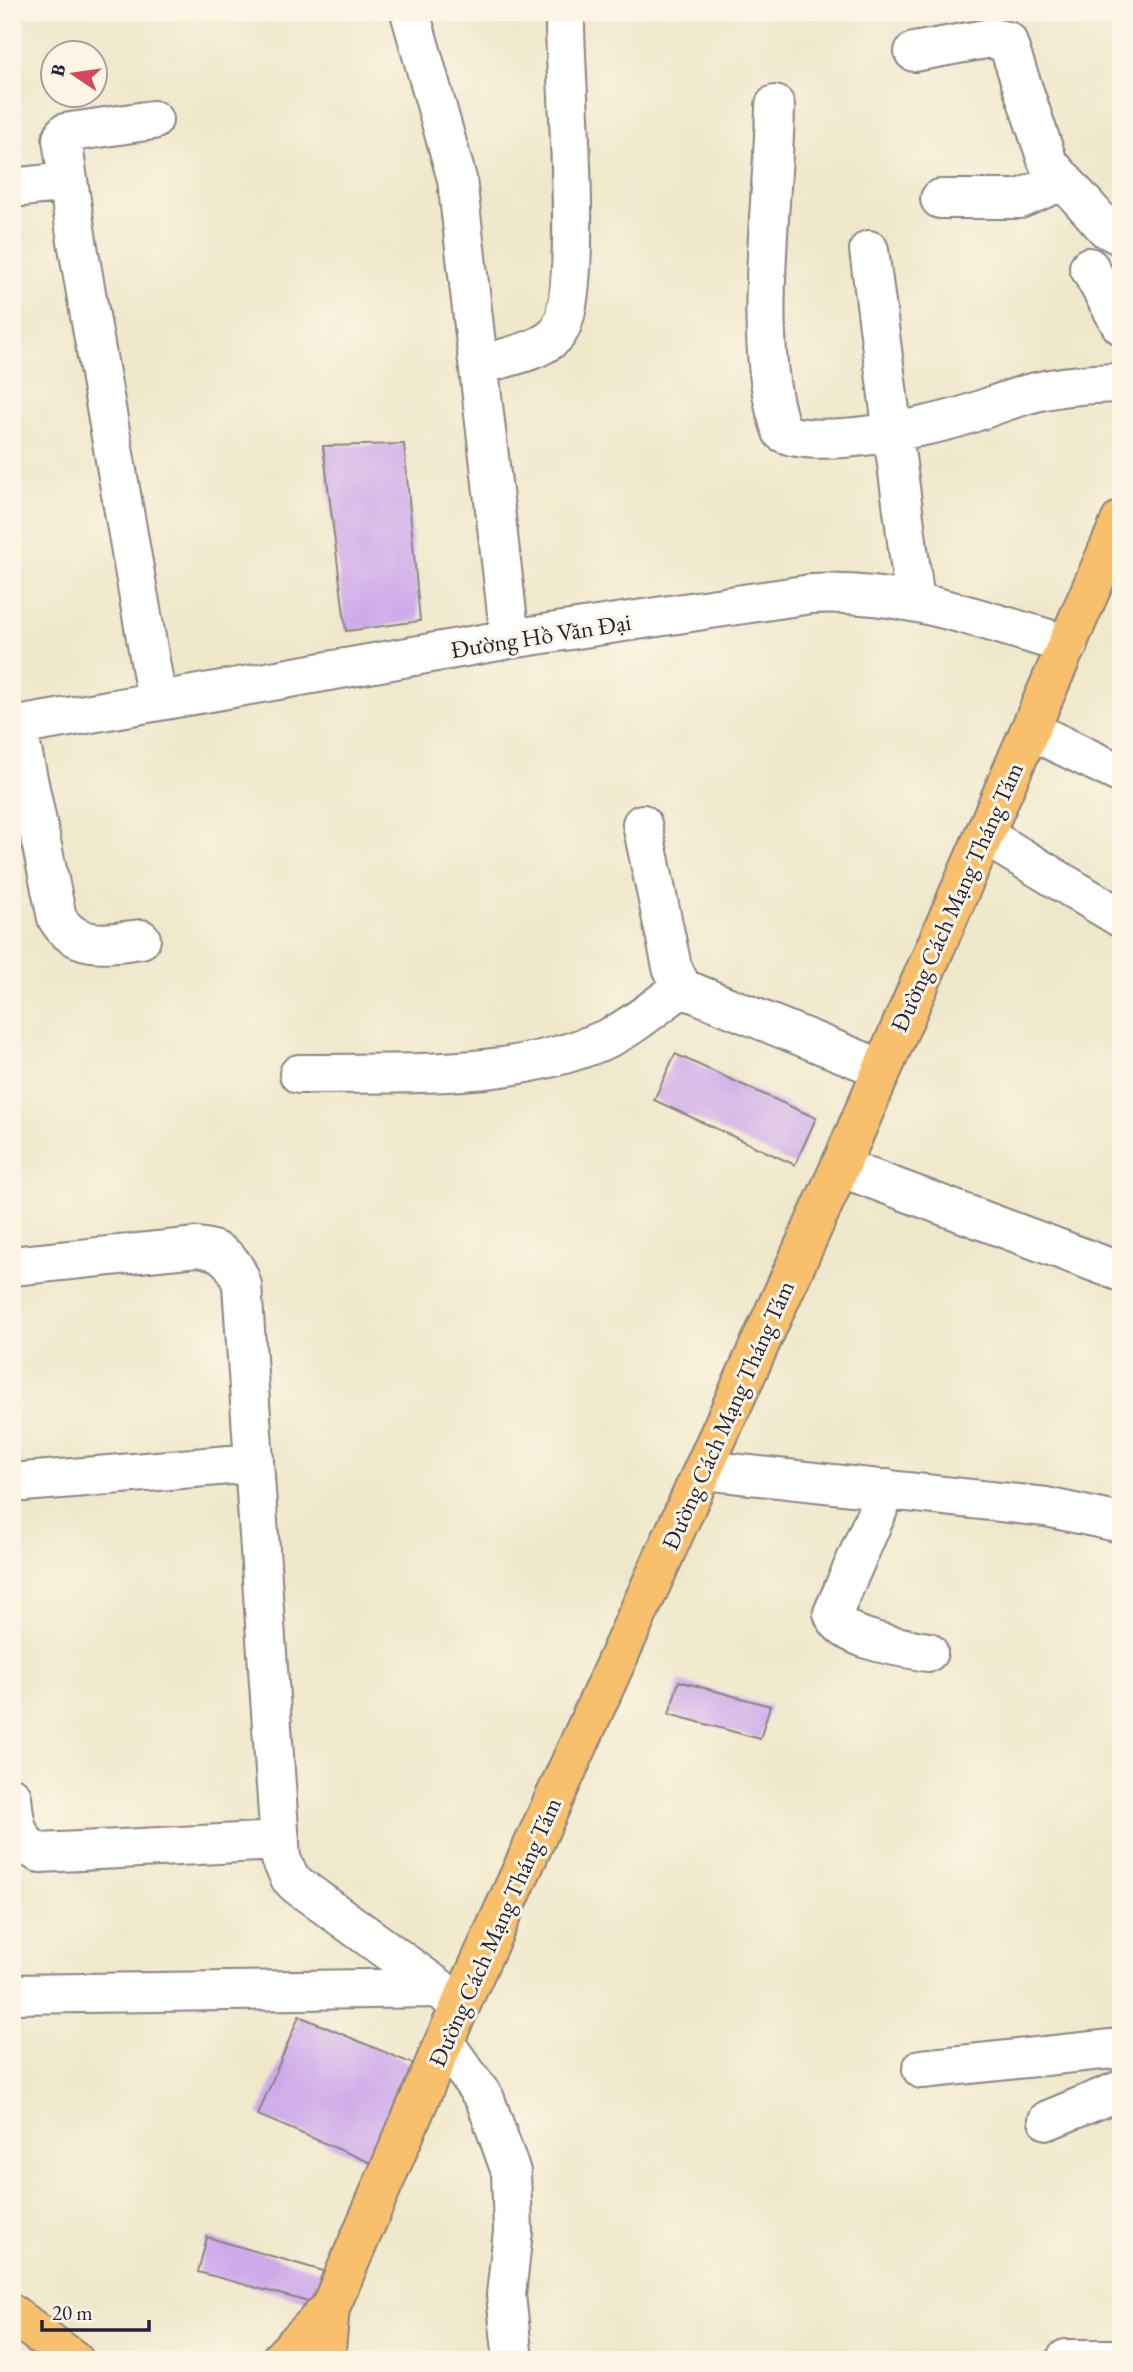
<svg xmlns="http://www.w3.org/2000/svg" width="1133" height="2372" font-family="'EB Garamond',serif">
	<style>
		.building { fill: #cea9eb }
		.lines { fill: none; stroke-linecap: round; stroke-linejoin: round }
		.minor-casing { stroke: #898583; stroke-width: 42 }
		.major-casing { stroke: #898583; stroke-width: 42 }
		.minor { stroke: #fff; stroke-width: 38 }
		.major { stroke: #f8bf6c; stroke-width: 38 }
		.labels { text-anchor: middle; stroke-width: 6; stroke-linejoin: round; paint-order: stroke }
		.street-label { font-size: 24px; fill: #22223b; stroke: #fcf5e5 }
	</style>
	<rect width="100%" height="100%" fill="#fcf5e5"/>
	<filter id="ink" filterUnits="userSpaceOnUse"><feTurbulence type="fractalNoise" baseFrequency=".0143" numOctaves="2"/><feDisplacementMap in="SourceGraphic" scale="14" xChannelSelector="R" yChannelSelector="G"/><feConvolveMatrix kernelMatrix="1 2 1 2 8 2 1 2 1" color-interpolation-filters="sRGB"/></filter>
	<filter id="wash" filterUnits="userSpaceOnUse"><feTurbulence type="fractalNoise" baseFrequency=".00686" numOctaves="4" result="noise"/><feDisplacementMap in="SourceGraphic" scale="28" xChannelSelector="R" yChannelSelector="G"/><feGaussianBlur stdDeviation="1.57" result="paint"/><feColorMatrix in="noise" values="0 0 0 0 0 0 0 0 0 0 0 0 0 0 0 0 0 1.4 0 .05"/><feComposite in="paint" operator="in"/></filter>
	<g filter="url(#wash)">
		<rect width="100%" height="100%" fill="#f0e8cb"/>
		<g id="blocks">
			<path class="building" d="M404 444 420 621 346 631 323 446Z
				M675 1054 816 1118 795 1165 654 1100Z
				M679 1681 770 1706 760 1739 669 1714Z
				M299 2016 413 2064 371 2163 258 2115Z
				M207 2237 323 2271 315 2295 309 2302 198 2272Z"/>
		</g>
	</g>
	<g filter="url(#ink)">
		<use href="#blocks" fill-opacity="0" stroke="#898583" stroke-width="2"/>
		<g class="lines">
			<defs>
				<path id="minor" d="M410 12 457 179 510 639
					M914 52 991 38 1007 41 1048 163 1106 228 1121 236
					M775 105C774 202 750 343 782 432 813 450 924 428 960 417 986 409 1010 398 1036 392 1062 385 1094 384 1121 383
					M153 120 71 132 65 133 62 139 77 241 157 701
					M12 188 68 182
					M940 199H1020L1064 180
					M869 250 915 602
					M1089 267 1121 325
					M481 365C504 357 536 353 555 336 588 305 563 67 565 12
					M17 726 57 918C76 951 109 943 141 939
					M12 727 510 639 811 594C900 589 984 620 1068 645
					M1030 730 1121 774
					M642 824 672 967 682 988
					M984 835 1121 918
					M299 1074C402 1072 510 1081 606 1039 632 1028 658 1004 682 988L882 1069
					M840 1167 1121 1272
					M12 1266 197 1247C222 1249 235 1261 242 1285L281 1859 290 1878 297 1885 439 1988 460 2007
					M704 1470 1046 1507 1121 1523
					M12 1483 254 1463
					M887 1489 833 1613C842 1641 902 1647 928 1652
					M12 1797C14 1821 16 1843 40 1853L280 1841
					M12 1994 439 1988
					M444 2042 485 2099 511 2172 513 2231 506 2295 513 2360
					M922 2069 1121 2048
					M1048 2120 1121 2090
					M1066 2359H1121"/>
				<path id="major" d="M12 2314 74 2360
					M280 2360 330 2308
					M325 2360 330 2308 444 2042 840 1167 1121 520"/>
			</defs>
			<use href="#minor" class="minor-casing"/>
			<use href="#major" class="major-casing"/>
			<use href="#minor" class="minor"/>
			<use href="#major" class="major"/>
		</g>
	</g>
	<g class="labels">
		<g class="street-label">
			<text transform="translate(541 636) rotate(-9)" y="8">Đường Hồ Văn Đại</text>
			<text transform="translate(957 897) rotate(-66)" y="8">Đường Cách Mạng Tháng Tám</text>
			<text transform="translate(728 1415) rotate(-66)" y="8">Đường Cách Mạng Tháng Tám</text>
			<text transform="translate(495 1932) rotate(-66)" y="8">Đường Cách Mạng Tháng Tám</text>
		</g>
	</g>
	<rect width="1133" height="2372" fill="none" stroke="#fcf5e5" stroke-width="42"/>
	<g transform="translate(74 74) rotate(283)"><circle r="33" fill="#fcf5e5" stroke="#a5a1a1" stroke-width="2"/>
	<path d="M0-5L12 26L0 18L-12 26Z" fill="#d1495b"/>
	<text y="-10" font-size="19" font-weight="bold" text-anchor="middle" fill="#22223b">B</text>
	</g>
	<path d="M42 2320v10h107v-10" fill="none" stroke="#22223b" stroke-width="3.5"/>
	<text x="52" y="2320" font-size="21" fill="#22223b" stroke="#fcf5e5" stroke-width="5" paint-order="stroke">20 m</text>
</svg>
